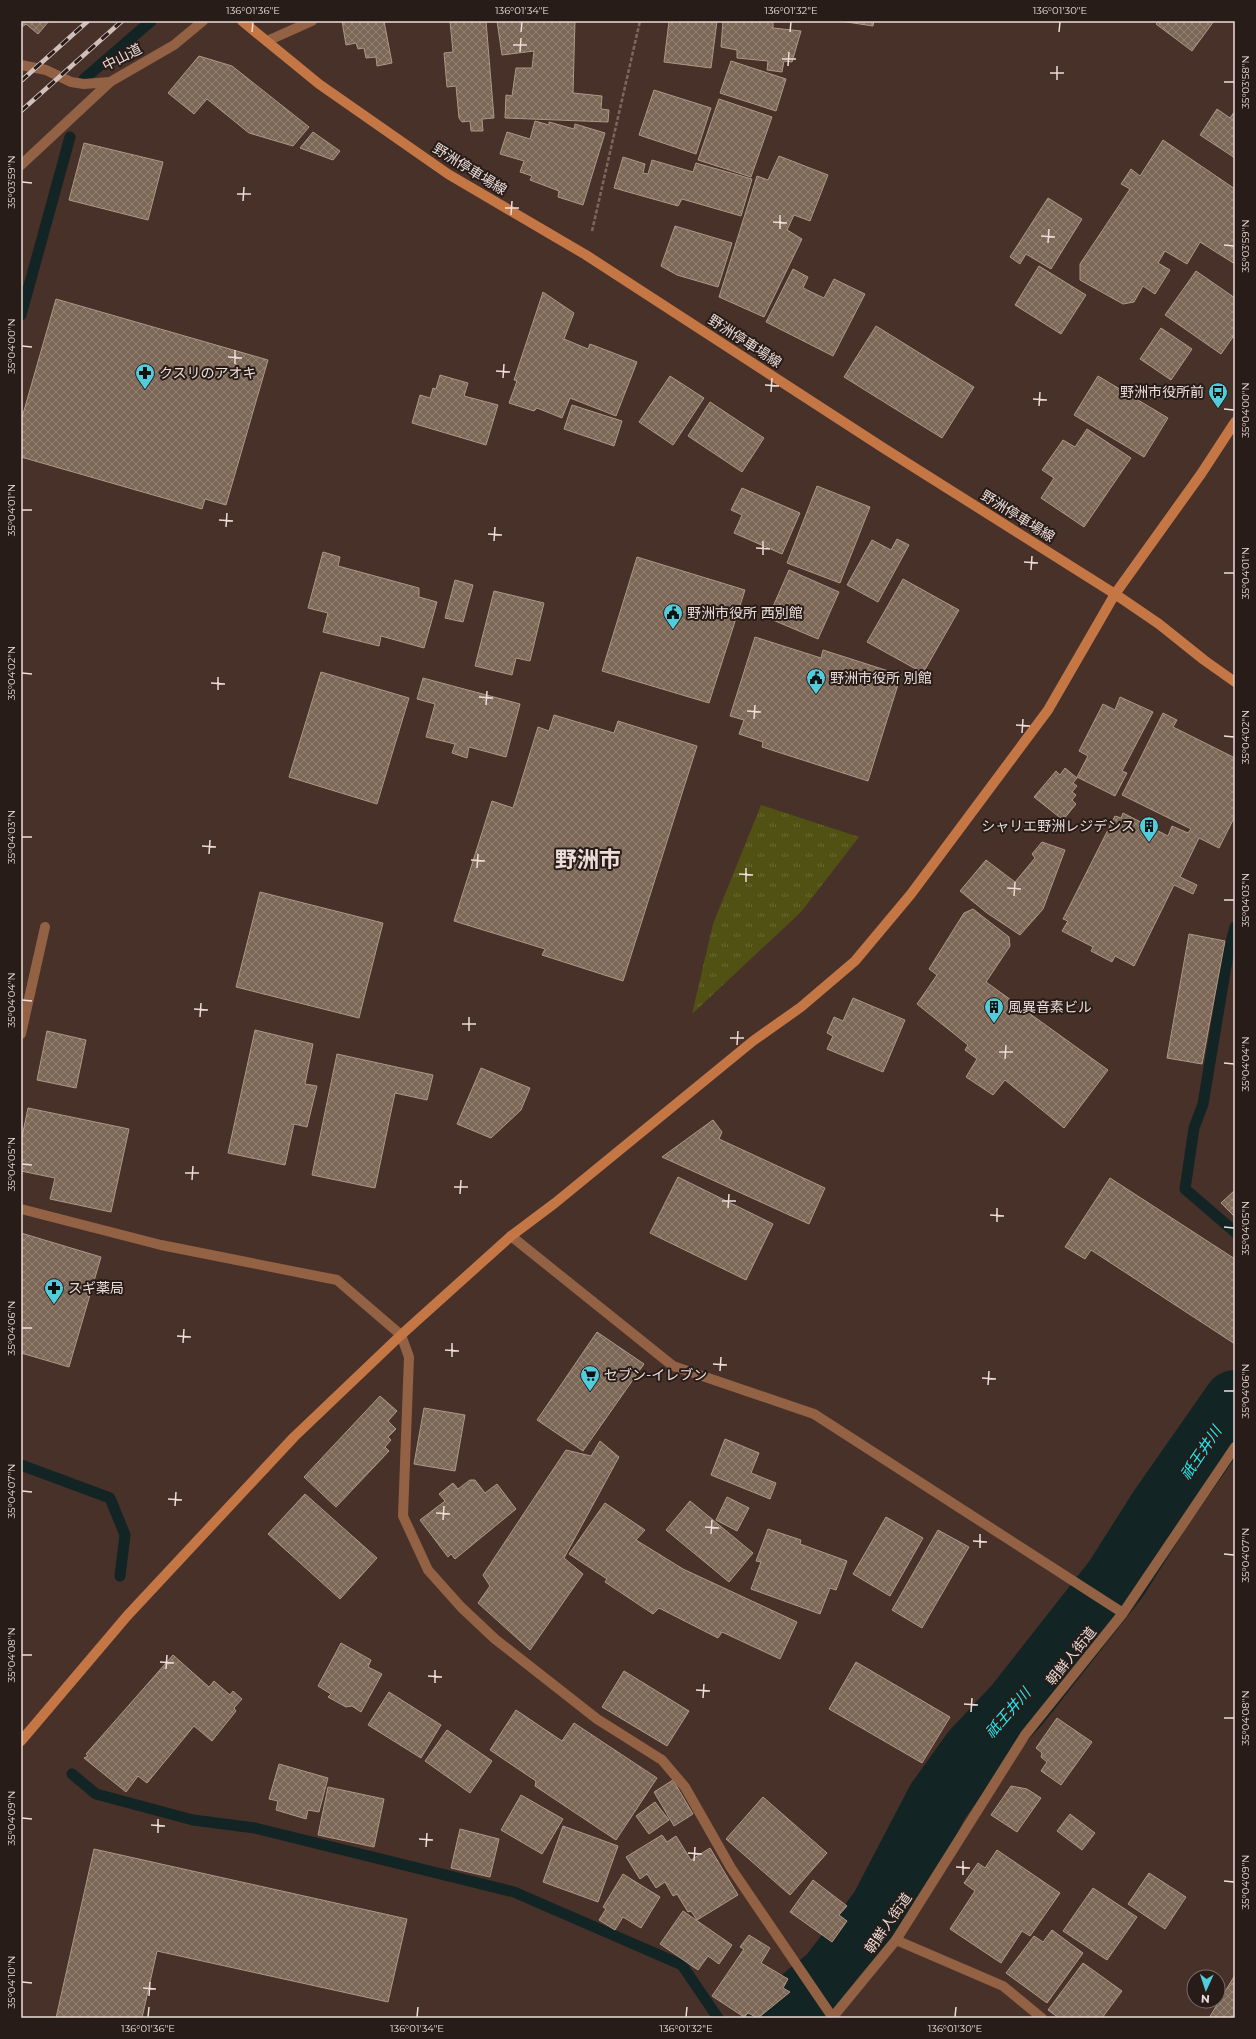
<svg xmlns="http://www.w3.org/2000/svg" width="1256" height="2039" font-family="Montserrat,'Noto Sans JP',sans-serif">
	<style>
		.park { fill: url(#park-tufts) }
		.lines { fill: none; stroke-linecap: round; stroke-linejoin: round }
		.stream { stroke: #132425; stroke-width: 11 }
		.river { stroke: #132425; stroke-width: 64 }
		.building { fill: url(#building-cross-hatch); stroke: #ae9786 }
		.path { stroke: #7d6861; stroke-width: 2.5; stroke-dasharray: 4 2; stroke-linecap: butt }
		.lane { stroke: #936143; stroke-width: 10 }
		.street { stroke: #936143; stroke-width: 10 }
		.secondary { stroke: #c57645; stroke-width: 10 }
		.rail-casing { stroke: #d0bfba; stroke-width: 4.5 }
		.rail { stroke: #271c18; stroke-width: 3; stroke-dasharray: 9; stroke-linecap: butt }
		.ticks { fill: none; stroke: #edddd8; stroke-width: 1.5 }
		.labels { text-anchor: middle; stroke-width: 4; stroke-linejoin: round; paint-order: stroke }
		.street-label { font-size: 14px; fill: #edddd8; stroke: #271c18 }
		.poi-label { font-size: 14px; fill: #edddd8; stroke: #271c18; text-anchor: start }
		.water-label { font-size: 15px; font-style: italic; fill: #1aeef7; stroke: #271c18 }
		.town-label { font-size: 22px; font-weight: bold; fill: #edddd8; stroke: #271c18 }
		.neatline { fill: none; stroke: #edddd8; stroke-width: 1.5 }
		.ticks-label { font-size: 10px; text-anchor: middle; fill: #edddd8 }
	</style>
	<defs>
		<pattern id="park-tufts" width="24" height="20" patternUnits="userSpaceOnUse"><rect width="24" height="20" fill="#505112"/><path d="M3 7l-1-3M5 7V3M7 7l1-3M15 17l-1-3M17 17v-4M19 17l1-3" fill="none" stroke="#6a6a34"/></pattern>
		<pattern id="building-cross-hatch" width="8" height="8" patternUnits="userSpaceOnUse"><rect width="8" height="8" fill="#7c6656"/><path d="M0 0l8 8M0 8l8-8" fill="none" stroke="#958375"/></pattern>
	</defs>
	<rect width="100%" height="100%" fill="#483129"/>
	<path class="park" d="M761 805 859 837 801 912 692 1014 713 924Z"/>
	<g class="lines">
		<path class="stream" d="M84 79 151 21
			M21 315 70 137
			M1235 927 1228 954 1203 1104 1194 1128 1185 1189 1235 1232
			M21 1465 110 1498 125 1535 120 1576
			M72 1774 96 1794 193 1820 255 1828 514 1892 682 1965 718 2018"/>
		<path class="river" d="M779 2018 830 1977 881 1910 938 1801 974 1751 1017 1705 1116 1579 1161 1508 1235 1402"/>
	</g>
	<path class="building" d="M21 21H49L38 34 26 24 21 28Z
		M342 21H384L392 63 377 66 376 57 366 58 364 48 358 49 356 43 346 45Z
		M450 21H486L494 118 482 119 483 131H471L470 121 462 122 459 118 456 86 447 87 444 53 453 52Z
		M497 21H575L573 93 602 96 601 109 609 110 608 122 505 118 506 95 512 96 516 68H532L534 51 502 55Z
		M669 21H717L711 68 664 62Z
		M723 21H773V28L801 31 792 62 784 61 782 72 767 70 768 61 737 58V50L721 47Z
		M840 21H874L873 26Z
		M1159 21H1214L1192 51 1156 24Z
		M199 56 232 66 309 127 293 146 249 133 207 99 194 114 168 93Z
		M731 61 786 79 776 111 720 93Z
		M654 90 711 108 696 154 639 135Z
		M719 99 772 117 751 177 698 160Z
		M1217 109 1230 118 1235 111V158L1200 135Z
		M535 121 549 125V122L574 129 575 124 605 133 583 205 558 197 559 191 530 180 532 176 520 172 524 161 500 154 507 132 530 139Z
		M313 132 340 151 333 160 300 148Z
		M1163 140 1235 189V264L1200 242 1187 264 1165 251 1158 263 1170 270 1155 294 1143 286 1134 302 1123 304 1080 280V264L1130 189 1121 184 1131 169 1140 176Z
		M84 143 163 162 148 220 69 200Z
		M779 156 828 175 810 221 794 215 787 230 802 239 764 317 719 297 757 176 768 180Z
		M623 157 645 164 643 173 648 174 652 160 693 172 696 163 752 179 741 216 682 199 678 206 614 188Z
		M1048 198 1082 219 1051 269 1026 254 1020 264 1010 257Z
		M675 226 732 243 718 287 677 275 661 266Z
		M1039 266 1086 295 1061 334 1015 305Z
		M793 269 808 277 803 288 824 298 834 279 865 294 833 356 766 322Z
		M1196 271 1235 298V334L1221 354 1165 315Z
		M543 292 574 313 564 339 588 349 590 344 637 362 616 416 570 398 562 418 537 408 534 411 509 403 517 381 514 380Z
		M56 299 268 360 226 505 205 499 202 509 21 457V421Z
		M876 326 974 387 942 438 844 377Z
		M1161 328 1192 349 1171 380 1140 359Z
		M440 375 468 383 464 396 498 405 486 445 412 423 420 395 430 398 433 388 436 389Z
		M670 376 704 398 673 445 639 422Z
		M1098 376 1168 418 1144 457 1074 415Z
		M710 402 764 438 742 472 688 436Z
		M572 405 622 421 614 446 564 429Z
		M1087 429 1131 458 1084 527 1041 498 1054 478 1042 470 1063 440 1075 447Z
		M817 486 870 507 840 583 787 563Z
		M742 488 800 513 782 554 734 533 742 515 731 510Z
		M897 539 909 545 878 602 847 585 872 540 891 550Z
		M323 552 340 557 338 566 419 588V597L437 602 424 648 381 636 379 646 323 632 328 613 308 608Z
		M637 557 745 590 709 703 602 671Z
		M789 570 839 592 818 639 768 618Z
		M903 579 959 610 923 673 867 642Z
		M455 580 473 585 463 622 445 618Z
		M494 591 544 603 530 661 516 658 512 675 475 666Z
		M755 637 821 658 823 650 901 675 868 781 762 747 763 742 739 734 744 720 730 716Z
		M321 672 409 698 377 804 289 777Z
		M423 678 520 704 506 757 469 747 467 758 452 753 455 744 426 737 435 704 417 699Z
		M1120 697 1153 712 1122 771 1127 773 1115 796 1077 777 1088 756 1079 751 1103 704 1115 710Z
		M1163 713 1177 720 1173 727 1235 758V816L1219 848 1199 838 1180 877 1197 885 1193 894 1174 885 1134 966 1115 956 1112 962 1091 951 1093 947 1062 931 1068 921 1063 919 1115 816 1121 818 1123 813 1168 836 1172 826 1188 833 1191 829 1122 795Z
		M554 715 614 733 618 721 697 746 623 981 542 955 545 949 454 921 492 801 513 808 538 727 549 731Z
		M1065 768 1077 778 1073 783 1077 786 1072 792 1076 795 1072 800 1076 804 1063 820 1034 797 1056 771 1060 775Z
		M1042 842 1065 850 1043 909 1020 935 987 913 960 891 986 860 1015 882 1035 858 1032 854Z
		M260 892 383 923 359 1018 236 987Z
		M973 909 1009 937 1010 946 986 982 1108 1070 1064 1128 1005 1080 993 1095 966 1077 977 1059 965 1050 968 1045 917 1004 937 975 929 969 964 913Z
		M1189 934 1225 941 1202 1064 1167 1058Z
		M853 998 905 1020 883 1072 827 1049 833 1036 827 1033 834 1017 843 1021Z
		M255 1030 313 1044 305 1084 317 1086 307 1127 294 1124 285 1165 228 1153Z
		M47 1031 86 1040 76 1088 37 1080Z
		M337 1054 433 1075 427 1100 395 1093 375 1188 312 1175Z
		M481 1068 530 1088 521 1110 491 1138 457 1124Z
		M28 1108 129 1129 111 1212 50 1199 55 1178 21 1171V1142Z
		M713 1120 722 1132 719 1139 825 1188 809 1224 662 1157Z
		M678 1177 773 1224 746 1280 650 1233Z
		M1110 1178 1235 1259V1344L1091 1250 1085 1259 1065 1247Z
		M1235 1190V1217L1221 1203Z
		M21 1233 101 1257 69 1367 21 1353Z
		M597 1332 644 1364 583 1451 537 1420Z
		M380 1396 397 1411 388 1421 396 1429 388 1437 391 1440 385 1447 389 1451 336 1507 304 1477Z
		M424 1408 465 1415 455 1471 414 1464Z
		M725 1439 759 1453 751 1473 776 1483 770 1499 711 1475Z
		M600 1441 619 1457 564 1558 583 1574 530 1650 478 1603 490 1586 483 1575 566 1450 591 1456Z
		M470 1480H475L485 1493 497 1484 516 1509 455 1559 451 1554 448 1557 420 1520 445 1501 439 1494 453 1483 458 1489Z
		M305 1494 377 1558 340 1599 268 1534Z
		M727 1497 749 1508 737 1531 716 1520Z
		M690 1501 753 1553 729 1582 666 1530Z
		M605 1503 645 1530 636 1540 683 1569 797 1622 780 1659 722 1632 718 1638 659 1608 653 1614 605 1582 607 1579 569 1554Z
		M886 1517 923 1538 890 1596 853 1574Z
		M768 1529 801 1540 800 1544 847 1561 836 1590 830 1588 820 1614 751 1589 761 1562 756 1561Z
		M938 1530 969 1547 922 1628 892 1610Z
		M341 1643 371 1660 368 1667 382 1674 361 1712 352 1706 346 1707 328 1697 331 1694 318 1686Z
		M173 1655 209 1687 214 1681 230 1695 233 1691 242 1699 234 1708 236 1711 212 1741 194 1726 147 1783 138 1776 126 1792 84 1758 88 1756 86 1754Z
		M856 1662 950 1717 922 1763 829 1709Z
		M624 1671 689 1711 667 1746 602 1707Z
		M389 1692 441 1725 421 1758 368 1725Z
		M516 1710 562 1741 574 1723 657 1778 616 1840 535 1786 536 1781 490 1750Z
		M1057 1718 1092 1742 1061 1785 1041 1771 1047 1762 1041 1757 1042 1753 1036 1748Z
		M447 1730 492 1761 470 1793 425 1761Z
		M279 1764 328 1778 319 1812 308 1810 306 1819 276 1810 278 1801 269 1799Z
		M673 1780 693 1814 674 1826 654 1792Z
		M1011 1786 1027 1789 1041 1798 1017 1832 991 1815Z
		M328 1787 384 1799 374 1847 318 1835Z
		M521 1795 563 1819 542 1854 501 1830Z
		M763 1797 827 1853 790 1895 726 1839Z
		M655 1802 669 1820 649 1834 636 1816Z
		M1070 1814 1095 1833 1082 1850 1057 1831Z
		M563 1826 618 1846 598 1902 543 1882Z
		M460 1829 499 1839 490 1877 451 1868Z
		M662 1835 667 1842 676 1836 691 1860 710 1848 738 1895 697 1920 691 1911 688 1912 677 1894 673 1896 665 1882 656 1888 647 1874 640 1879 626 1857Z
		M94 1849 407 1919 388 2002 157 1951 142 2018H56Z
		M997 1850 1060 1893 1030 1936 1022 1931 1001 1963 950 1929 975 1891 964 1883 978 1863 985 1868Z
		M1149 1873 1186 1897 1165 1929 1128 1904Z
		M623 1874 660 1897 641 1928 623 1917 615 1930 599 1920 606 1909 603 1907Z
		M813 1880 847 1906 839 1915 847 1921 832 1942 790 1912Z
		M1093 1888 1137 1917 1107 1960 1063 1931Z
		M683 1911 732 1945 719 1964 708 1956 698 1970 660 1944Z
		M1052 1930 1083 1953 1047 2003 1006 1973 1034 1936 1043 1942Z
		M749 1935 770 1948 761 1963 788 1979 783 1988 790 1992 758 2018 748 2013 744 2017 712 1996 744 1949 740 1947Z
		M1083 1963 1122 1991 1102 2018H1059L1048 2010Z
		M1235 1975V2018H1209Z"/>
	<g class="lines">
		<path class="path" d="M592 231 640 21"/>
		<path class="lane" d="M896 1940 1003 1986 1042 2018"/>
		<path class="street" d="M267 41 312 21
			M21 65 46 70 71 82 84 84 110 82 174 45 203 21
			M21 165 110 82
			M21 1034 45 927
			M21 1209 161 1245 337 1280 401 1335 409 1357 403 1516 428 1570 461 1607 495 1639 597 1719 662 1760 685 1787 731 1868 833 2018
			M511 1236 673 1366 814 1414 1123 1613
			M832 2018 896 1940 1025 1735 1123 1613 1235 1447"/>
		<path class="secondary" d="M242 21 319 84 448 174 586 255 885 449 1115 594 1159 624 1204 660 1235 682
			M21 1741 127 1616 294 1437 401 1335 511 1236 555 1203 753 1041 801 1007 855 961 911 894 1048 710 1115 594 1201 474 1235 422"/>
		<defs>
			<path id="rail" d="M21 81 88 21
				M21 111 122 21"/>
		</defs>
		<use href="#rail" class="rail-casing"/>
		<use href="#rail" class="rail"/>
	</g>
	<path class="ticks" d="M252 32 253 22M521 32 522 22M790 32 791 22M1059 32 1060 22M513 45H527M520 52 521 38M782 59H796M788 66 789 52M1050 73H1064M1057 80V66M1224 82H1234M22 182 32 183M237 194H251M243 201 244 187M505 208H519M511 215 512 201M773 222 787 223M780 229V215M1041 236 1055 237M1048 243 1049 229M1224 245 1234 246M22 346 32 347M228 357 242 358M235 364V350M496 371 510 372M503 378 504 364M765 385 779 386M771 392 772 378M1033 399 1047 400M1039 406 1040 392M1224 409 1234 410M22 510H32M219 520 233 521M226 527 227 513M488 534 502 535M494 541 495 527M756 548 770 549M763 555V541M1024 562 1038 563M1031 570 1032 556M1224 573H1234M22 673 32 674M211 683 225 684M218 690V677M479 697 493 698M486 705 487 691M747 711 761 712M754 719 755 705M1016 725 1030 726M1022 733 1023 719M1224 736 1234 737M22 837H32M202 846 216 847M209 854 210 840M471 860 485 861M477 868 478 854M739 874 753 875M746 882V868M1007 888 1021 889M1014 896 1015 882M1224 900H1234M22 1000 32 1001M194 1009 208 1010M200 1017 201 1003M462 1024H476M469 1031V1017M730 1038H744M737 1045 738 1031M999 1052H1013M1005 1059 1006 1045M1224 1063 1234 1064M22 1164 32 1165M185 1173H199M192 1180 193 1166M454 1187H468M460 1194 461 1180M722 1201H736M728 1208 729 1194M990 1215 1004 1216M997 1222V1208M1224 1227 1234 1228M22 1328H32M177 1336 191 1337M183 1343 184 1329M445 1350 459 1351M452 1357V1343M713 1364 727 1365M720 1371 721 1357M982 1378 996 1379M988 1385 989 1371M1224 1391H1234M22 1491 32 1492M168 1499 182 1500M175 1506 176 1492M436 1513 450 1514M443 1520 444 1506M705 1527 719 1528M711 1534 712 1520M973 1541 987 1542M980 1548V1534M1224 1554 1234 1555M22 1655H32M160 1662 174 1663M166 1669 167 1655M428 1676 442 1677M435 1683V1670M696 1690 710 1691M703 1698 704 1684M964 1704 978 1705M971 1712 972 1698M1224 1718H1234M22 1818 32 1819M151 1825 165 1826M158 1833V1819M419 1839 433 1840M426 1847 427 1833M688 1853 702 1854M694 1861 695 1847M956 1867 970 1868M963 1875V1861M1224 1881 1234 1882M22 1982 32 1983M143 1988 156 1989M149 1996 150 1982M148 2017 149 2007M417 2017 418 2007M686 2017 687 2007M955 2017 956 2007"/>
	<defs>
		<symbol id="pharmacy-pin" viewBox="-11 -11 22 30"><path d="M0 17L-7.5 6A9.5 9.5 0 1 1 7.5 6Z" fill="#52cbda" stroke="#271c18"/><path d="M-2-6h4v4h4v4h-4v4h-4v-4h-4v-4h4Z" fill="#111"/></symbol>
		<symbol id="bus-pin" viewBox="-11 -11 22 30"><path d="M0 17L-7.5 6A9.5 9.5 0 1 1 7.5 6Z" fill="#52cbda" stroke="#271c18"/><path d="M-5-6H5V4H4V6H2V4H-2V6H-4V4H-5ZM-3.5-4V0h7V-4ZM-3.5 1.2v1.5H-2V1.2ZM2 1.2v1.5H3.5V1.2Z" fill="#111"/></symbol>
		<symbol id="civic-pin" viewBox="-11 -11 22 30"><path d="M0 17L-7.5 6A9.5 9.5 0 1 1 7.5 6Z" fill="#52cbda" stroke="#271c18"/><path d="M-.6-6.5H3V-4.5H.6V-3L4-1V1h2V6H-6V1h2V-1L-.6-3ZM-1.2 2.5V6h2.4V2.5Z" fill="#111"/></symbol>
		<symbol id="building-pin" viewBox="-11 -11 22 30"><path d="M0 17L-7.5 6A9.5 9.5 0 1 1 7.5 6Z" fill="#52cbda" stroke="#271c18"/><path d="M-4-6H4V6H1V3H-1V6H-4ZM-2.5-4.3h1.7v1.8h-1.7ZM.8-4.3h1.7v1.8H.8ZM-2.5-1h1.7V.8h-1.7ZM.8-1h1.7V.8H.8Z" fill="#111"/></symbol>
		<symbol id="supermarket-pin" viewBox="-11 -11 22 30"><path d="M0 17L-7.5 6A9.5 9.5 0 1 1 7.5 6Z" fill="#52cbda" stroke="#271c18"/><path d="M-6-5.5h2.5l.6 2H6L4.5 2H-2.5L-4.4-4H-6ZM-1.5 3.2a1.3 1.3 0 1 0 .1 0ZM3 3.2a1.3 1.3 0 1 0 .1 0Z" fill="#111"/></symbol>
	</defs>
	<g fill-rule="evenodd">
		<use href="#pharmacy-pin" x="134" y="362" width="22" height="30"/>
		<use href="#bus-pin" x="1207" y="381" width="22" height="30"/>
		<use href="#civic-pin" x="662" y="602" width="22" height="30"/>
		<use href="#civic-pin" x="805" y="667" width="22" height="30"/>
		<use href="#building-pin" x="1138" y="815" width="22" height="30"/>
		<use href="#building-pin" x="983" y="996" width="22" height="30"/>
		<use href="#pharmacy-pin" x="43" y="1277" width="22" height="30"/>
		<use href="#supermarket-pin" x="579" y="1364" width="22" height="30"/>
	</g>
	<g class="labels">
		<g class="street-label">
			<text transform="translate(122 57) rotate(-27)" y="5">中山道</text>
			<text transform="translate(470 169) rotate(32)" y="5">野洲停車場線</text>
			<text transform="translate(745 341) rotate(33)" y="5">野洲停車場線</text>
			<text transform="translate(1018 516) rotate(32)" y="5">野洲停車場線</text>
			<text transform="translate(1071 1656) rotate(-51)" y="5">朝鮮人街道</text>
			<text transform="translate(888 1923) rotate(-55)" y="5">朝鮮人街道</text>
		</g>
		<g class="poi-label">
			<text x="159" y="378">クスリのアオキ</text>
			<text x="1204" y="397" text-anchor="end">野洲市役所前</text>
			<text x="687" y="618">野洲市役所 西別館</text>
			<text x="830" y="683">野洲市役所 別館</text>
			<text x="1135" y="831" text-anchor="end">シャリエ野洲レジデンス</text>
			<text x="1008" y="1012">風異音素ビル</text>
			<text x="68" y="1293">スギ薬局</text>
			<text x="604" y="1380">セブン-イレブン</text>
		</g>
		<g class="water-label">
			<text transform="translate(1201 1453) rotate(-56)" y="5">祇王井川</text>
			<text transform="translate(1008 1713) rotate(-49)" y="5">祇王井川</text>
		</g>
		<g class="town-label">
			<text x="588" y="867">野洲市</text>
		</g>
	</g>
	<rect width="1256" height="2039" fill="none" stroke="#271c18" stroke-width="44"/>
	<g transform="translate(1206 1989) rotate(183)"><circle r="19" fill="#271c18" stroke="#766965"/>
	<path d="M0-3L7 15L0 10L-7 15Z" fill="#52cbda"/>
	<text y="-6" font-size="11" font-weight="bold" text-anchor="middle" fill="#edddd8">N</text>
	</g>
	<rect x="22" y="22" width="1212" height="1995" class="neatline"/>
	<g class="ticks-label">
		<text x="253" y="14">136°01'36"E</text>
		<text x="522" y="14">136°01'34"E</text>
		<text x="791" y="14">136°01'32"E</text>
		<text x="1060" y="14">136°01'30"E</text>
		<text transform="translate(1245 82) rotate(-90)" y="4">35°03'58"N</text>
		<text transform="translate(11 182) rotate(-90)" y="4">35°03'59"N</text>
		<text transform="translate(1245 246) rotate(-90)" y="4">35°03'59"N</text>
		<text transform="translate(11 346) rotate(-90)" y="4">35°04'00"N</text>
		<text transform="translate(1245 410) rotate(-90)" y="4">35°04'00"N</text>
		<text transform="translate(11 510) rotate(-90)" y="4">35°04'01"N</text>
		<text transform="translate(1245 573) rotate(-90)" y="4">35°04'01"N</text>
		<text transform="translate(11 673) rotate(-90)" y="4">35°04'02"N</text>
		<text transform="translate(1245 737) rotate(-90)" y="4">35°04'02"N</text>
		<text transform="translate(11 837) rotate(-90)" y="4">35°04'03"N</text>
		<text transform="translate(1245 900) rotate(-90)" y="4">35°04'03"N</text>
		<text transform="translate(11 1000) rotate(-90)" y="4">35°04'04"N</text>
		<text transform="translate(1245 1064) rotate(-90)" y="4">35°04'04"N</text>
		<text transform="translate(11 1164) rotate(-90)" y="4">35°04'05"N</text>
		<text transform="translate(1245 1228) rotate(-90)" y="4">35°04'05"N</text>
		<text transform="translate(11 1328) rotate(-90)" y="4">35°04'06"N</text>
		<text transform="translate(1245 1391) rotate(-90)" y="4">35°04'06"N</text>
		<text transform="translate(11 1491) rotate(-90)" y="4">35°04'07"N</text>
		<text transform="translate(1245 1555) rotate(-90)" y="4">35°04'07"N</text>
		<text transform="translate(11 1655) rotate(-90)" y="4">35°04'08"N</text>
		<text transform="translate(1245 1718) rotate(-90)" y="4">35°04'08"N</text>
		<text transform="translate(11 1818) rotate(-90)" y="4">35°04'09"N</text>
		<text transform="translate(1245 1882) rotate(-90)" y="4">35°04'09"N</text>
		<text transform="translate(11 1982) rotate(-90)" y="4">35°04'10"N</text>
		<text x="148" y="2032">136°01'36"E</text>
		<text x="417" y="2032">136°01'34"E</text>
		<text x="686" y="2032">136°01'32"E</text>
		<text x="955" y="2032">136°01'30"E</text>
	</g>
</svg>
